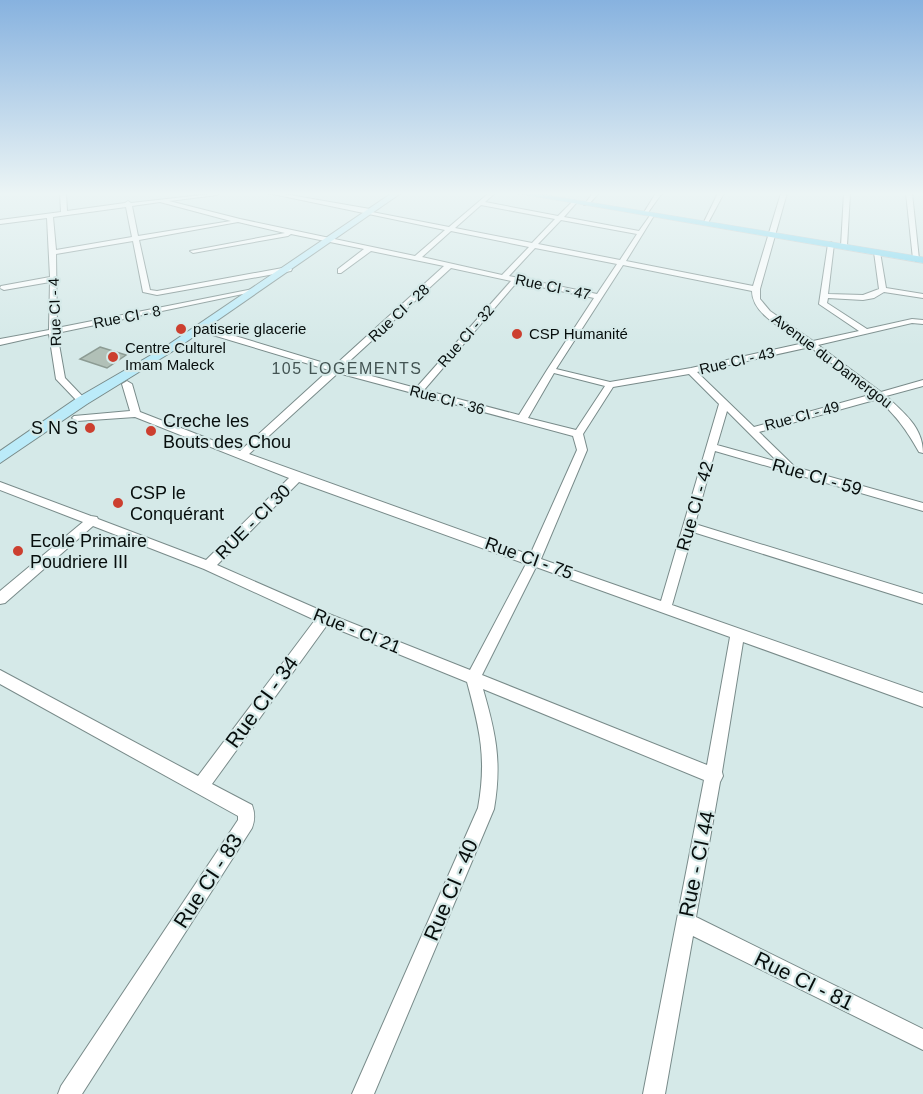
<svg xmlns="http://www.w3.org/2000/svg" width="923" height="1094" font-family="Arial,sans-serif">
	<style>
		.building { fill: #b1c0b7; stroke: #8c9b93; stroke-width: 1.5 }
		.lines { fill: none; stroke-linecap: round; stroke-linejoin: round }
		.minor-casing { stroke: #798b8a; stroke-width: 2 }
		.secondary-casing { stroke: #798b8a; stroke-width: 2 }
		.primary-casing { stroke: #c3c5c5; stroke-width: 1 }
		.minor { fill: #fff; fill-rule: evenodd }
		.secondary { fill: #bbebf9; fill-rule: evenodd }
		.primary { fill: #76d6f2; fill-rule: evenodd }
		.poi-dot { fill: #cc3f2f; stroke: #d5e9e8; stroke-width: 2 }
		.labels { text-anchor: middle; stroke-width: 4.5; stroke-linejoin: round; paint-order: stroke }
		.far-street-label { font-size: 15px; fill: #070e0d; stroke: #d5e9e8 }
		.far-poi-label { font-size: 15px; fill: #070e0d; stroke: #d5e9e8; text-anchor: start }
		.far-neighbourhood-label { font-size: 16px; letter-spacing: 1.5px; fill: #435453; stroke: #d5e9e8 }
		.poi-label { font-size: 18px; fill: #070e0d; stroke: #d5e9e8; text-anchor: start }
		.street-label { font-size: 18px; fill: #070e0d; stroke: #d5e9e8 }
		.near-street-label { font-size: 21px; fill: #070e0d; stroke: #d5e9e8 }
	</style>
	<rect width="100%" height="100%" fill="#d5e9e8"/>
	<path class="building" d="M100 347 126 355 107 368 80 359Z"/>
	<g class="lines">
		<defs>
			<path id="minor" d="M60 193H66L67 211 125 203 128 201 131 203 220 193 217 195 169 201 240 219 415 256 445 230 268 193H278L370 209 372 212 449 227 489 193H495L485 202 558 216 574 200 577 202 564 217 639 231 651 214H655L626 261 753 286 781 193H787L760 289V299L770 311 813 341 859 331 819 304 828 244 831 242 834 244 828 294 863 295 879 289 874 252 877 250 880 252 886 288 923 294V298L884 292 874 298 863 300 828 298 827 303 867 329 912 319 923 320V324L912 323 818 345 881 392 923 380V386L886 396C904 413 923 427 923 453L919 452C906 429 897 417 878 399L759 432 795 467 923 503V511L715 451 695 524 923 594V604L693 532 672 605 923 693V707L743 642 722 772 723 776 720 782 696 917 923 1029V1050L693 936 665 1094H643L704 780 483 689C496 734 502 762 494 809L374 1094H352L478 808C487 759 480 730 467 682L327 625 212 784 252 805C255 813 255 820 252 828L82 1094H58L61 1086 238 820V816L0 684V670L198 776 315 620 204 569 93 526 5 603 0 604V591L83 522 0 490V482L91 516 97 517 98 519 206 560 289 478 135 417 77 421 72 418 74 416 130 411 122 384 127 381 132 384 140 412 240 451 329 370 196 330V326H202L334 366 444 266 371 251 341 273H338V269L364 249 291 234 288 236 193 253 190 251 285 233 238 222 139 240 150 290 157 291 288 267 292 269 291 271 157 295 143 292 133 241 56 254 57 328 253 289 257 291 57 333 65 378 87 401 82 404 79 403 56 379 49 334 0 345V339L49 330 50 282 4 290 0 288 1 286 50 277 47 218 0 224V220L61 212ZM160 202 231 221 138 236 132 206ZM481 205 555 219 532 243 455 228ZM126 207 132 237 56 250 53 217ZM561 220 637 234 620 260 538 244ZM451 231 529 247 502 275 422 257ZM535 248 617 264 597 294 509 276ZM623 265 752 291C752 315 787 331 804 343L691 368 610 382 556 369ZM451 268 511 281 416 388 342 368ZM517 282 594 298 547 370 519 415 424 390ZM810 347 873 394 754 427 697 372ZM338 373 573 436 577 450 530 555 249 454ZM554 373 605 386 576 430 528 418ZM689 374 719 404 661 601 541 559 587 450 583 434 613 387ZM727 411 778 462 717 445ZM299 482 526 564 470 670 329 614 217 565ZM536 567 730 637 707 765 482 675Z
				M593 193H599L588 205H584Z
				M656 193H662L647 214H643Z
				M718 193H724L708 223 703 224Z
				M844 193H850L847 246 844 248 841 246Z
				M906 193H912L919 259 916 261 913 259Z"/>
			<path id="secondary" d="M392 193H401L173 351 87 404 0 463V451L77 398 165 347Z"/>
			<path id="primary" d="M515 193H534L923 257V263Z"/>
		</defs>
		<use href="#minor" class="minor-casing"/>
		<use href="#secondary" class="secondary-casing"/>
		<use href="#primary" class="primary-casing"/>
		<use href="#minor" class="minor"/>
		<use href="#secondary" class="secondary"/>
		<use href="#primary" class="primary"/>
	</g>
	<linearGradient id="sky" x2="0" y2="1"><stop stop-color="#87b2df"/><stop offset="0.56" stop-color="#ecf5f5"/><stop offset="1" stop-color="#ecf5f5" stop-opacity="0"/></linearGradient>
	<rect width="923" height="346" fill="url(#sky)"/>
	<g class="poi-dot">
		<circle cx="181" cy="329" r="6"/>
		<circle cx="517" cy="334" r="6"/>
		<circle cx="113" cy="357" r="6"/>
		<circle cx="90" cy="428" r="6"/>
		<circle cx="151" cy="431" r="6"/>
		<circle cx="118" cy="503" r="6"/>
		<circle cx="18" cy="551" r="6"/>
	</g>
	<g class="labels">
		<g class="far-street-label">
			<text transform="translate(553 287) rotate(12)" y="5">Rue CI - 47</text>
			<text transform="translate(55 312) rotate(-92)" y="5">Rue CI - 4</text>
			<text transform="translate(399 313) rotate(-43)" y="5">Rue CI - 28</text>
			<text transform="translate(127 317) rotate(-11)" y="5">Rue CI - 8</text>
			<text transform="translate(466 336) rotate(-49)" y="5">Rue CI - 32</text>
			<text transform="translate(737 361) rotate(-13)" y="5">Rue CI - 43</text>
			<text transform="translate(832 361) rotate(37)" y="5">Avenue du Damergou</text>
			<text transform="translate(447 400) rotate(15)" y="5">Rue CI - 36</text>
			<text transform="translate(802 416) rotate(-15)" y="5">Rue CI - 49</text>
		</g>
		<g class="far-poi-label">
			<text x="193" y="334">patiserie glacerie</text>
			<text x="529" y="339">CSP Humanité</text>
			<text x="125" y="353">Centre Culturel<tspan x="125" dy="17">Imam Maleck</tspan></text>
		</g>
		<g class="far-neighbourhood-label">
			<text x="347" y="374">105 LOGEMENTS</text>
		</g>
		<g class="poi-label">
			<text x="163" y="427">Creche les<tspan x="163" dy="21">Bouts des Chou</tspan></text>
			<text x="78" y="434" text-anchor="end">S N S</text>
			<text x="130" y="499">CSP le<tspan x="130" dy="21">Conquérant</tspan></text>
			<text x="30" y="547">Ecole Primaire<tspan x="30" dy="21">Poudriere III</tspan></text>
		</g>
		<g class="street-label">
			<text transform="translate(817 477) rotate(16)" y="6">Rue CI - 59</text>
			<text transform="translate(695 506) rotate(-74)" y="6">Rue CI - 42</text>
			<text transform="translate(253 522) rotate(-45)" y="6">RUE - CI 30</text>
			<text transform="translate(529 558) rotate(20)" y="6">Rue CI - 75</text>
			<text transform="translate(357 631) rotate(22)" y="6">Rue - CI 21</text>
		</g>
		<g class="near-street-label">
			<text transform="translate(262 702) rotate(-54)" y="7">Rue CI - 34</text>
			<text transform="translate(697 864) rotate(-78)" y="7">Rue - CI 44</text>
			<text transform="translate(208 881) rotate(-57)" y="7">Rue CI - 83</text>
			<text transform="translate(451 890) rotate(-67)" y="7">Rue CI - 40</text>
			<text transform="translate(804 981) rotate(26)" y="7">Rue CI - 81</text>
		</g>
	</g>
</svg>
